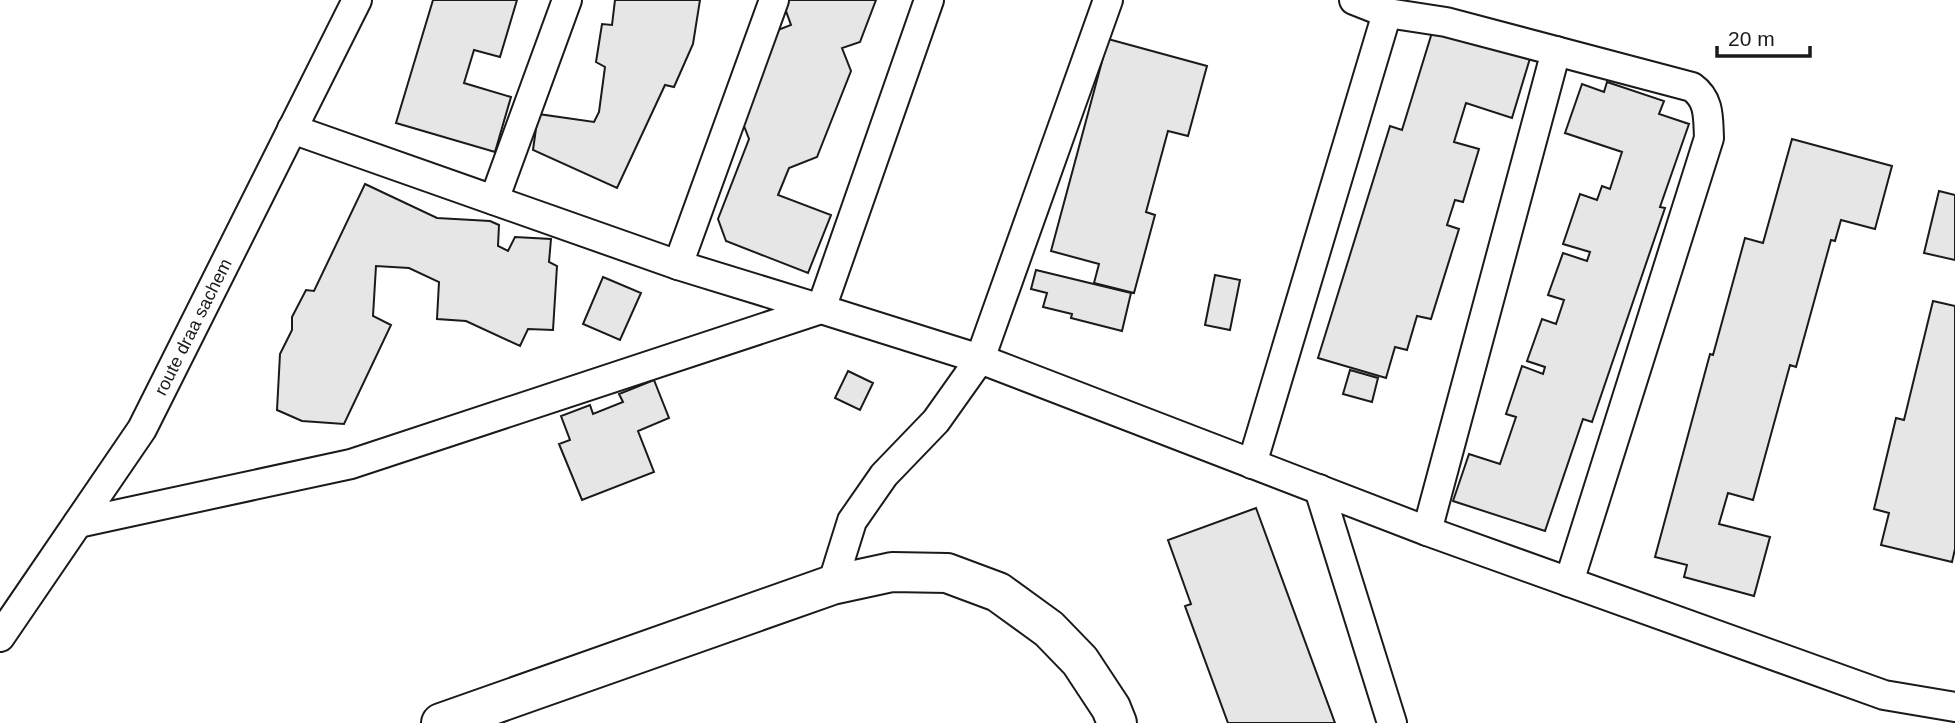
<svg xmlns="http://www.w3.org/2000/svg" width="1955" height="723" font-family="Arial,sans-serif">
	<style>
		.building { fill: #e6e6e6; stroke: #1a1a1a; stroke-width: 2 }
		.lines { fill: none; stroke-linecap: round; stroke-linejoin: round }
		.street-casing { stroke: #1a1a1a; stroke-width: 32 }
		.primary-casing { stroke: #1a1a1a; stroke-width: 42 }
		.street { stroke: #fff; stroke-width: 28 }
		.primary { stroke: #fff; stroke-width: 38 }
		.labels { text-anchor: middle; stroke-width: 5; stroke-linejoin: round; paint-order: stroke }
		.street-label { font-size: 18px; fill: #1a1a1a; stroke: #fff }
	</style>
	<rect width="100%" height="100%" fill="#fff"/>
	<path class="building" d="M433 0H517L500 57 474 50 464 83 511 97 495 152 396 123Z
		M615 0H700L693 44 674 87 665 85 617 188 533 150 538 114 594 122 599 112 605 67 596 62 602 24 612 25Z
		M876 0 860 42 842 48 851 71 817 157 789 168 778 195 831 215 808 273 726 241 718 219 749 139 739 113 752 80 762 76 758 64 770 33 791 25 782 0Z
		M1434 26 1531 55 1512 118 1466 103 1454 142 1479 149 1463 202 1455 200 1447 225 1459 229 1431 319 1417 316 1407 350 1395 347 1386 378 1318 358 1390 126 1402 130Z
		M1108 39 1207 66 1188 136 1168 131 1146 212 1155 215 1134 293 1094 283 1099 264 1051 251Z
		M1607 82 1664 101 1659 114 1689 124 1660 207 1665 208 1592 422 1583 419 1545 531 1453 501 1469 454 1500 464 1516 417 1506 414 1522 366 1543 374 1545 367 1527 361 1542 319 1556 324 1564 300 1548 295 1563 253 1587 261 1590 252 1563 244 1580 194 1597 200 1602 186 1610 189 1622 152 1565 133 1582 84 1604 92Z
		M1792 139 1892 166 1875 229 1841 220 1835 241 1831 240 1796 367 1790 365 1753 500 1728 493 1719 524 1770 537 1754 596 1684 577 1687 565 1655 557 1710 354 1713 355 1745 238 1763 243Z
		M365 184 437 218 490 221 499 225 498 246 508 251 515 237 551 239 549 262 557 266 553 330 528 329 520 346 466 321 437 319 439 282 409 268 376 266 373 316 391 325 344 424 302 421 277 410 280 354 292 330V317L306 290 314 291Z
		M1939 191 1955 195V260L1924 253Z
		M1036 270 1131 293 1122 331 1071 318 1072 314 1043 307 1047 293 1031 289Z
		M1215 275 1240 280 1230 330 1205 325Z
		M603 277 641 293 620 340 583 324Z
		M1933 301 1955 306V549L1952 562 1881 545 1889 513 1874 509 1896 418 1904 420Z
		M1350 370 1378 378 1372 402 1343 394Z
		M848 371 873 383 860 410 835 398Z
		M654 380 669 418 638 431 654 472 582 500 559 444 570 440 561 416 590 405 593 414 623 402 619 394Z
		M1256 508 1335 723H1228L1185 606 1191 604 1168 540Z"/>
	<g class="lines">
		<defs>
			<g id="street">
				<path d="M929 0 821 309 980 359 1427 531 1884 695 1955 707"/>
				<path d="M1354 0 1387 13 1446 22 1692 87C1710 100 1708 118 1709 138L1569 582"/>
				<path d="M494 200 567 0"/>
				<path d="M678 265 774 0"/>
				<path d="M1252 464 1387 13"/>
				<path d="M1319 489 1392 723"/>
				<path d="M78 523 351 464 821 309 678 265 292 129"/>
				<path d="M1427 531 1556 51"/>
				<path d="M832 585 852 521 884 475 936 421 980 359 1108 0"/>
				<path id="s1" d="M0 637 142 429 357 0"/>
			</g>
			<path id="primary" d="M441 723 832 585 892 572 947 573 998 592 1049 629 1080 661 1111 708 1117 723"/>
		</defs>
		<use href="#street" class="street-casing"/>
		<use href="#primary" class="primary-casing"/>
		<use href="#street" class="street"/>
		<use href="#primary" class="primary"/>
	</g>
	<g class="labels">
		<g class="street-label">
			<text dy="6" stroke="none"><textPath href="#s1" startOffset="366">route draa sachem</textPath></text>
		</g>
	</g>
	<path d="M1717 46v10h93v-10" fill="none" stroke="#1a1a1a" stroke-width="3.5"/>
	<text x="1728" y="46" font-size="21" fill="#1a1a1a" stroke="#ffffff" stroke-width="5" paint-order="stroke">20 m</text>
</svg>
